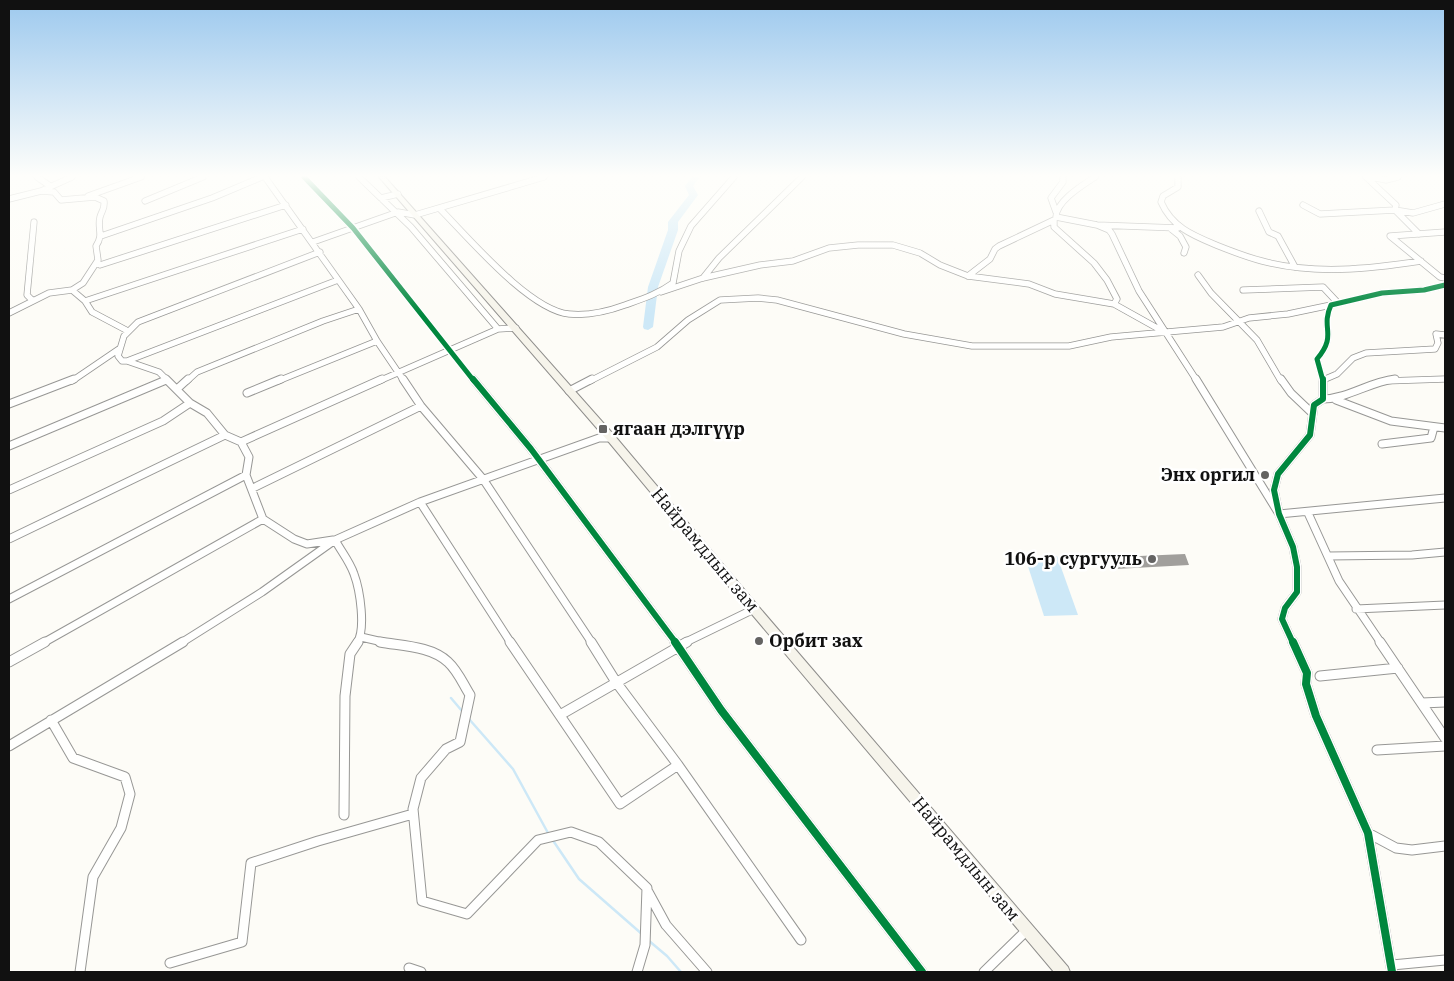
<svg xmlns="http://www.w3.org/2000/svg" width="1454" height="981" font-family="'IBM Plex Serif',serif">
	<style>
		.water { fill: #cde8f7 }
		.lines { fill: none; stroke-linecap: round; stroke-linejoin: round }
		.stream { stroke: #cde8f7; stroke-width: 2.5 }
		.river { fill: #cde8f7; fill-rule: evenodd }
		.building { fill: #a19f9c }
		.street-far2-casing { stroke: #979795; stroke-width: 7 }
		.street-far1-casing { stroke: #979795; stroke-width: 9 }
		.street-casing { stroke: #979795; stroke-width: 11 }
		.secondary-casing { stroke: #8e8d8b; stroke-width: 2 }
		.street-far2 { stroke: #fffffe; stroke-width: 5.5 }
		.street-far1 { stroke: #fffffe; stroke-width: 7 }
		.street { stroke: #fffffe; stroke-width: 9 }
		.secondary { fill: #f6f4eb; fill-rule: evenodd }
		.cycleway-far2-casing { stroke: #fff; stroke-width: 8 }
		.cycleway-far1-casing { stroke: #fff; stroke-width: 9 }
		.cycleway-casing { stroke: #fff; stroke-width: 11 }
		.cycleway-far2 { stroke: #00873e; stroke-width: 5 }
		.cycleway-far1 { stroke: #00873e; stroke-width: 6 }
		.cycleway { stroke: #00873e; stroke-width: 8 }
		.poi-dot { fill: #646362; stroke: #fff; stroke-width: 2 }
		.labels { text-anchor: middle; stroke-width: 5; stroke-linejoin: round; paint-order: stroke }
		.poi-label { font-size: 18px; font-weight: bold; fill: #111; stroke: #fff; text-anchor: start }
		.street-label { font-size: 18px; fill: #111; stroke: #fff }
	</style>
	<rect width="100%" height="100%" fill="#fdfcf7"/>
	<path class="water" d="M1057 556 1078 615 1044 616 1025 557Z"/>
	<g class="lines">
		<path class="stream" d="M451 698 462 711
			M469 719 513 769 548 833
			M552 839 579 879 643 935
			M648 940 667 956 681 972"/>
		<path class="river" d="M692 177H700L693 186 698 195 678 222V230L658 287 653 327 648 330 644 329 643 327 648 287 668 230V222L689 195 685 186Z"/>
	</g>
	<path class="building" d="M1185 554 1189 565 1116 569 1113 563 1117 562V557Z"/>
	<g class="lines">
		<defs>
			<path id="street-far2" d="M37 177 50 186
				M265 177 359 309 377 341 404 381
				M304 177 353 228 474 381
				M359 177 411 227 498 329
				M1095 177C1083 185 1056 201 1056 217L1097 225 1178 228
				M1178 177V187L1163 196 1161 202C1172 227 1192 235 1216 245 1231 251 1246 257 1262 261 1314 275 1369 269 1421 261
				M1366 177 1396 205 1395 210 1419 234
				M1372 177 1386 180 1398 177
				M88 196 141 177
				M381 198 398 194
				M9 199 41 191 72 177
				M145 201 203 177
				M1303 205 1320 214 1395 210 1413 213 1445 204
				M440 209C469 238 529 310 569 314 589 316 606 312 625 305 642 299 658 294 673 283L679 251 691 226 734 177
				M1259 211 1269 232 1278 236 1295 267
				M1056 212 1051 198 1063 182V177
				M1054 220V227L1094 263 1107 280 1117 299 1114 304
				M1097 225 1109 230 1112 234 1139 291 1197 381
				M1170 228 1180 236 1186 247 1184 253
				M1445 232 1390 236 1440 277 1445 278
				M101 236 212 198 262 177
				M313 242 398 212 415 215 544 177
				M320 252 138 322 124 336 118 356 122 361H127L338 280
				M97 262 100 265 286 205
				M1198 275 1211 293 1257 340 1281 381
				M968 276 990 259 995 249 999 246 1054 220
				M703 278 719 258 802 177
				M72 290 85 301 92 312 126 330
				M1243 290 1323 287 1338 303
				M661 292 703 278 760 265 793 261 829 248 858 245H893L920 253 940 265 968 276 1029 284 1055 294 1114 304 1166 333
				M32 300 27 295 34 222
				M85 301 303 229
				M9 313 49 293 72 290 83 283 98 260 96 246C104 234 97 229 100 217 102 210 105 209 104 201L95 197 61 200 54 192 41 191
				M127 361 159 372 168 381
				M1323 380 1337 374 1353 358 1366 353 1435 349 1438 343 1436 334 1445 335
				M72 381 119 349
				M187 381 197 372 323 321 359 309
				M278 381 377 341
				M379 381 498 329 516 328
				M590 381 657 347 688 320 720 300 758 298 777 300 904 334 972 346H1069L1111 337 1223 327 1249 318 1288 314 1331 305
				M1323 381 1317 359C1338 334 1320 329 1331 305L1382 293 1424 290 1445 285
				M1385 381 1445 379"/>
			<path id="street-far1" d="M166 379 190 403 207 413 225 435 241 442 249 457 246 475 263 519 294 539 307 544 333 540
				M403 379 421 406 483 479 592 643
				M473 379 531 449 676 643
				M1196 379 1279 514 1445 498
				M1281 379 1291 393 1312 413
				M177 389 188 379
				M569 391 592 379
				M247 393 281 379
				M1323 399C1349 398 1369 382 1395 379
				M1336 400 1391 421 1445 428
				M9 404 74 379
				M241 442 382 379
				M1382 444 1431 438 1434 427
				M9 446 166 380
				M253 488 421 406
				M9 490 163 421 190 403
				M420 502 511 643
				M1308 513 1339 581 1381 643
				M9 539 225 435
				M335 540C341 551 350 562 354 574 360 590 366 629 357 643
				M1328 556 1412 555 1445 552
				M9 599 246 475
				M1356 609 1445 605
				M361 637 387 643
				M43 643 263 519
				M181 643 262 592 335 540 420 502 599 438H611
				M684 643 754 609
				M1293 643 1282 619 1285 608 1297 592V567L1293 547 1279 514 1274 490 1278 474 1310 435 1314 405 1323 399V379"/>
			<path id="street" d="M380 642C402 646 431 646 448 662 458 671 463 684 470 695L460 742 446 749 421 778 413 809 422 901 467 914 538 840 571 832 599 842 647 888 645 945 637 972
				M510 642 620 804 678 765
				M591 642 616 682 678 765 801 940
				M675 642 721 710 922 972
				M1293 642 1307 673 1306 684 1316 716 1368 833 1392 972
				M1380 642 1445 738
				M9 662 45 642
				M1320 676 1398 668
				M1422 703 1445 702
				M560 715 687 642
				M51 720 73 758 125 777 130 794 121 828 93 877 80 972
				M9 746 183 642
				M1377 750 1445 746
				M344 815 345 696 350 654 358 642
				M1368 833 1396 848 1412 850 1445 846
				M648 892 666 925 707 972
				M170 963 242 942 251 863 318 841 413 814
				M1392 965 1445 960
				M409 968 421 972
				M984 972 1027 930"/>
			<path id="secondary" d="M379 177H385L614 435 758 606 1068 967 1070 972H1054L750 612 608 441Z"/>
		</defs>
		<use href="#street-far2" class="street-far2-casing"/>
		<use href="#street-far1" class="street-far1-casing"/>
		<use href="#street" class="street-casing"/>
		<use href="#secondary" class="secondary-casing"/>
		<use href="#street-far2" class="street-far2"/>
		<use href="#street-far1" class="street-far1"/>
		<use href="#street" class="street"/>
		<use href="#secondary" class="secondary"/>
		<defs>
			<path id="cycleway-far2" d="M304 177 353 228 474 381
				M1323 381 1317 359C1338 334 1320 329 1331 305L1382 293 1424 290 1445 285"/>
			<path id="cycleway-far1" d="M473 379 531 449 676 643
				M1293 643 1282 619 1285 608 1297 592V567L1293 547 1279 514 1274 490 1278 474 1310 435 1314 405 1323 399V379"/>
			<path id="cycleway" d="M675 642 721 710 922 972
				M1293 642 1307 673 1306 684 1316 716 1368 833 1392 972"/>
		</defs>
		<use href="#cycleway-far2" class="cycleway-far2-casing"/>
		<use href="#cycleway-far1" class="cycleway-far1-casing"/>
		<use href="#cycleway" class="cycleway-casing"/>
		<use href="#cycleway-far2" class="cycleway-far2"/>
		<use href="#cycleway-far1" class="cycleway-far1"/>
		<use href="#cycleway" class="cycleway"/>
	</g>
	<linearGradient id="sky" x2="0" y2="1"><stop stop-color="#9dc9ee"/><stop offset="0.56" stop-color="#fefefb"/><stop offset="1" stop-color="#fefefb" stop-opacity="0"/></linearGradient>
	<rect width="1454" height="314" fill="url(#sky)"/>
	<g class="poi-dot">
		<rect x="598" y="424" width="10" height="10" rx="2.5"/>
		<circle cx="1265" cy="475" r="5"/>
		<circle cx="1152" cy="559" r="5"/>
		<circle cx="759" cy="641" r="5"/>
	</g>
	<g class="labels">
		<g class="poi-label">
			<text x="613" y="435">ягаан дэлгүүр</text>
			<text x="1255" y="481" text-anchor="end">Энх оргил</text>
			<text x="1142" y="565" text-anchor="end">106-р сургууль</text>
			<text x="769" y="647">Орбит зах</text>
		</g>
		<g class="street-label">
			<text transform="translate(705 550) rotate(50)" y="6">Найрамдлын зам</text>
			<text transform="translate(966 859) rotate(50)" y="6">Найрамдлын зам</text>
		</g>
	</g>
	<rect width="1454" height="981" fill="none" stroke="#111111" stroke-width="20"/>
</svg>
